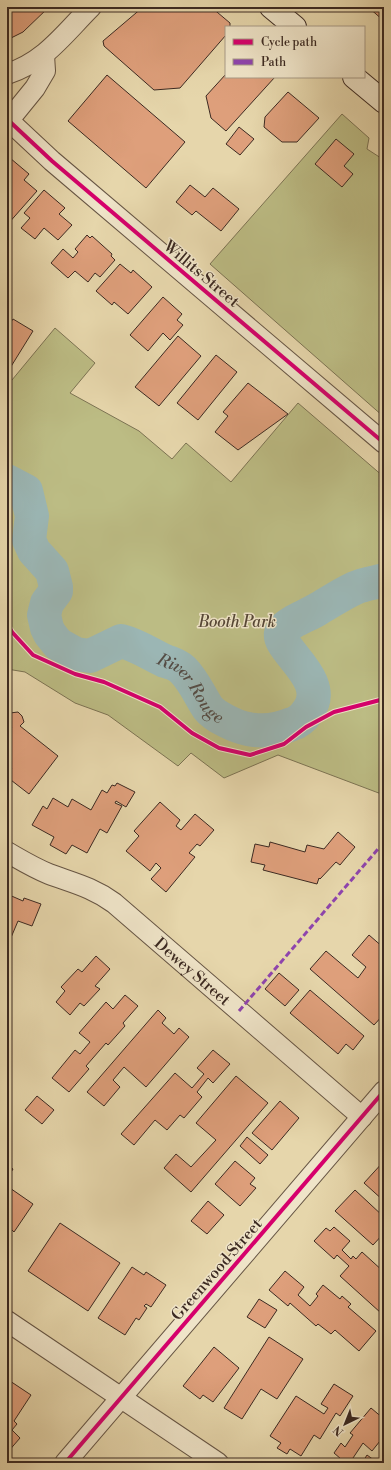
<svg xmlns="http://www.w3.org/2000/svg" width="391" height="1470" font-family="'Libre Bodoni',serif">
	<style>
		.green { fill: #bcbc84; stroke: #7c7353 }
		.lines { fill: none; stroke-linecap: round; stroke-linejoin: round }
		.river { stroke: #9bb6b4; stroke-width: 34 }
		.building { fill: #de9f7b; stroke: #3c2a22 }
		.street-casing { stroke: #654; stroke-width: 22 }
		.secondary-casing { stroke: #3c2a22; stroke-width: 24 }
		.street { stroke: #efe4c8; stroke-width: 20 }
		.secondary { stroke: #efe4c8; stroke-width: 22 }
		.quiet { stroke: #8e44ad; stroke-width: 3; stroke-dasharray: 6 3; stroke-linecap: butt }
		.cycleway-casing { stroke: #efe4c8; stroke-width: 6 }
		.cycleway { stroke: #d6006c; stroke-width: 4 }
		.labels { text-anchor: middle; stroke-width: 3; stroke-linejoin: round; paint-order: stroke }
		.street-label { font-size: 16px; fill: #3c2a22; stroke: #efe4c8 }
		.park-label { font-size: 16px; font-style: italic; fill: #564736; stroke: #efe4c8 }
		.water-label { font-size: 17px; font-style: italic; fill: #544d46; stroke: #efe4c8 }
	</style>
	<rect width="100%" height="100%" fill="#e6d6ab"/>
	<filter id="stains"><feTurbulence type="fractalNoise" baseFrequency=".005" numOctaves="4"/><feColorMatrix values="0 0 0 0 .2 0 0 0 0 .09 0 0 0 0 .02 0 0 0 .5 -.17"/></filter>
	<radialGradient id="worn" r=".72"><stop offset=".6" stop-color="#630" stop-opacity="0"/><stop offset="1" stop-color="#630" stop-opacity=".3"/></radialGradient>
	<path class="green" d="M342 114 369 138 367 149 384 160V417L210 264Z
		M55 328 95 363 70 393 139 431 172 459 186 443 231 482 298 403 384 477V795L278 755 224 778 191 753 178 766 108 715 75 703 25 672 7 669V386Z"/>
	<g class="lines">
		<path class="river" id="s1" d="M7 481 26 491 32 516 29 540 34 551 52 571 56 587V591L47 603 44 615 47 628 50 634 58 644 76 654 90 656 121 641C137 645 150 654 165 661 172 663 178 665 183 670 194 681 200 696 208 708 215 717 237 727 248 729 263 732 278 730 292 724 299 722 304 717 308 711 332 679 272 647 282 631 288 622 309 615 318 609 330 602 342 594 355 588 364 584 374 583 384 580"/>
	</g>
	<path class="building" d="M7 7H49L23 32 7 40Z
		M143 7H211L230 23V27H226V35L180 88 154 90 104 46 103 41Z
		M368 7H384V21Z
		M226 74V77H275L226 131 211 118 206 96Z
		M107 75 185 142 146 188 68 121Z
		M288 92 319 118 297 142H282L264 127 265 117Z
		M239 127 254 139 240 155 226 144Z
		M336 139 354 154 344 166 353 174 342 187 315 164Z
		M10 158 29 174 24 180 37 191 7 225V161Z
		M190 185 205 197 213 188 239 209 221 231 196 211 192 215 176 202Z
		M44 190 65 208 59 214 72 225 58 240 44 228 35 239 21 228 30 218 24 213Z
		M87 235 90 238 92 236 112 254 111 256 115 260 100 277 95 273 88 282 75 271 68 278 51 263 63 249 73 258 78 252 75 249Z
		M120 264 131 273 133 270 152 287 128 314 114 302 112 305 96 291Z
		M163 297 182 314 177 320 183 325 170 340 163 333 148 351 130 335Z
		M13 319 33 331 7 373V328Z
		M178 336 201 356 159 406 135 387Z
		M216 355 237 372 198 420 177 403Z
		M248 383 288 414 238 450 215 432 228 416 223 412Z
		M18 712 22 716 24 722 20 726 58 756 29 794 7 777V774L12 768 7 764V733L12 727 7 724V717L10 713Z
		M117 783 135 792 126 807 116 801 115 803 122 806 107 833 100 829 87 853 72 845 66 854 50 845 54 837 32 825 43 806 47 809 53 798 68 807 72 799 91 810 102 790 107 793 112 785 115 786Z
		M160 802 180 820 176 826 181 830 195 814 214 830 200 846 197 844 189 853 195 857 166 892 151 879 161 868 156 863 150 871 126 851 139 836 134 831Z
		M338 832 355 847 340 865 336 862 320 879 319 878 317 884 263 870 265 865 251 862 255 844 269 847 270 842 305 852 307 845 324 849Z
		M384 855V865L379 861Z
		M7 894 23 901 24 898 41 904 32 926 18 921 7 947Z
		M369 935 384 948V1014L374 1025 310 969 326 951 358 978 366 967 352 955Z
		M96 956 110 969 95 986 100 989 84 1006 80 1003 70 1015 56 1002 65 991 61 987 78 969 82 972Z
		M279 973 299 990 285 1006 265 989Z
		M310 990 364 1036 353 1050 346 1044 338 1054 290 1013Z
		M125 995 138 1006 123 1023 125 1026 108 1045 106 1043 86 1066 89 1069 69 1092 52 1078 75 1050 80 1054 90 1042 79 1033 106 1002 113 1009Z
		M158 1010 166 1018 162 1023 174 1034 179 1028 189 1037 146 1087 124 1067 113 1080 120 1087 104 1106 87 1092Z
		M213 1050 230 1064 213 1083 208 1078 197 1092 202 1097 184 1118 180 1115 167 1130 155 1120 134 1145 121 1134 175 1073 192 1088 204 1074 197 1068Z
		M236 1076 268 1103 191 1192 164 1168 176 1154 191 1167 216 1140 196 1123Z
		M37 1096 54 1110 42 1124 25 1110Z
		M280 1101 299 1118 272 1150 252 1133Z
		M247 1137 268 1155 260 1164 240 1146Z
		M235 1161 255 1178 250 1184 256 1188 240 1206 215 1184Z
		M384 1161V1201L364 1183Z
		M7 1165 13 1169 7 1179Z
		M7 1186 33 1204 14 1232 12 1230 7 1238Z
		M355 1190 384 1217V1233L373 1245 335 1211Z
		M208 1201 224 1215 207 1234 191 1221Z
		M60 1223 120 1263 88 1311 28 1271Z
		M334 1227 350 1241 342 1250 351 1259 353 1256 356 1259 362 1252 384 1272V1309L381 1313 340 1276 349 1266 337 1255 334 1259 314 1241 326 1228 330 1231Z
		M132 1267 144 1275 146 1272 166 1285 151 1307 146 1304 144 1306 147 1308 139 1320 136 1318 125 1335 98 1318Z
		M285 1271 304 1287 298 1295 310 1306 318 1296 316 1294 323 1285 340 1299 342 1296 351 1304 348 1307 376 1331 359 1351 335 1330 331 1334 318 1324 316 1326 290 1303 288 1306 269 1290Z
		M259 1299 277 1310 265 1328 247 1317Z
		M269 1337 303 1359 277 1399 261 1389 242 1419 224 1408Z
		M214 1347 239 1368 213 1402 203 1395 200 1399 183 1386Z
		M7 1379 31 1395 14 1421 17 1424 12 1430 20 1438 7 1453Z
		M334 1384 353 1396 340 1416 336 1413 320 1439 314 1435 301 1456 290 1449 287 1454 277 1448 281 1443 270 1436 296 1396 324 1414 328 1408 321 1404Z
		M371 1408 384 1419V1436L372 1451 363 1443 351 1461 353 1463H339L341 1459 334 1453 341 1443 345 1447 353 1435 350 1433Z
		M367 1455 378 1463H362Z"/>
	<g class="lines">
		<defs>
			<g id="street">
				<path d="M7 74C45 62 64 34 91 7"/>
				<path d="M7 119 52 161 384 443"/>
				<path d="M9 120 35 88 45 71 44 55"/>
				<path id="s2" d="M7 852C21 860 34 868 49 874 73 883 92 887 114 903L362 1117"/>
				<path d="M7 1321 218 1463"/>
				<path d="M65 1463 384 1091"/>
			</g>
			<path id="secondary" d="M271 7 295 27
				M354 77 384 102"/>
		</defs>
		<use href="#street" class="street-casing"/>
		<use href="#secondary" class="secondary-casing"/>
		<use href="#street" class="street"/>
		<use href="#secondary" class="secondary"/>
		<path class="quiet" d="M239 1011 384 842"/>
		<defs>
			<path id="cycleway" d="M7 119 52 161 384 443
				M7 624 12 632 33 655 75 674 104 682 160 707 192 733 219 748 250 755 284 744 306 727 334 712 384 699
				M65 1463 384 1091"/>
		</defs>
		<use href="#cycleway" class="cycleway-casing"/>
		<use href="#cycleway" class="cycleway"/>
	</g>
	<g class="labels">
		<g class="street-label">
			<text transform="translate(202 273) rotate(40)" y="6">Willits Street</text>
			<text dy="6" stroke="none"><textPath href="#s2" startOffset="223">Dewey Street</textPath></text>
			<text transform="translate(216 1269) rotate(-49)" y="6">Greenwood Street</text>
		</g>
		<g class="park-label">
			<text x="237" y="627">Booth Park</text>
		</g>
		<g class="water-label">
			<text dy="6" stroke="none"><textPath href="#s1" startOffset="347">River Rouge</textPath></text>
		</g>
	</g>
	<rect width="391" height="1470" fill="none" stroke="#e6d6ab" stroke-width="24"/>
	<rect x="8" y="8" width="375" height="1454" fill="none" stroke="#3c2a22" stroke-width="2"/>
	<rect x="12" y="12" width="367" height="1446" fill="none" stroke="#3c2a22"/>
	<rect x="225" y="26" width="140" height="52" fill="#efe4c8" stroke="#a79a86"/>
	<rect x="233" y="39" width="20" height="6" fill="#d6006c" stroke="#a79a86"/>
	<text x="261" y="46" font-size="12" fill="#3c2a22">Cycle path</text>
	<rect x="233" y="59" width="20" height="6" fill="#8e44ad" stroke="#a79a86"/>
	<text x="261" y="66" font-size="12" fill="#3c2a22">Path</text>
	<g transform="translate(345 1424) rotate(223)" stroke="#efe4c8" stroke-width="3" paint-order="stroke">
	<path d="M0-3L7 15L0 10L-7 15Z" fill="#3c2a22"/>
	<text y="-6" font-size="11" font-weight="bold" text-anchor="middle" fill="#3c2a22">N</text>
	</g>
	<rect width="100%" height="100%" filter="url(#stains)"/>
	<rect width="100%" height="100%" fill="url(#worn)"/>
</svg>
